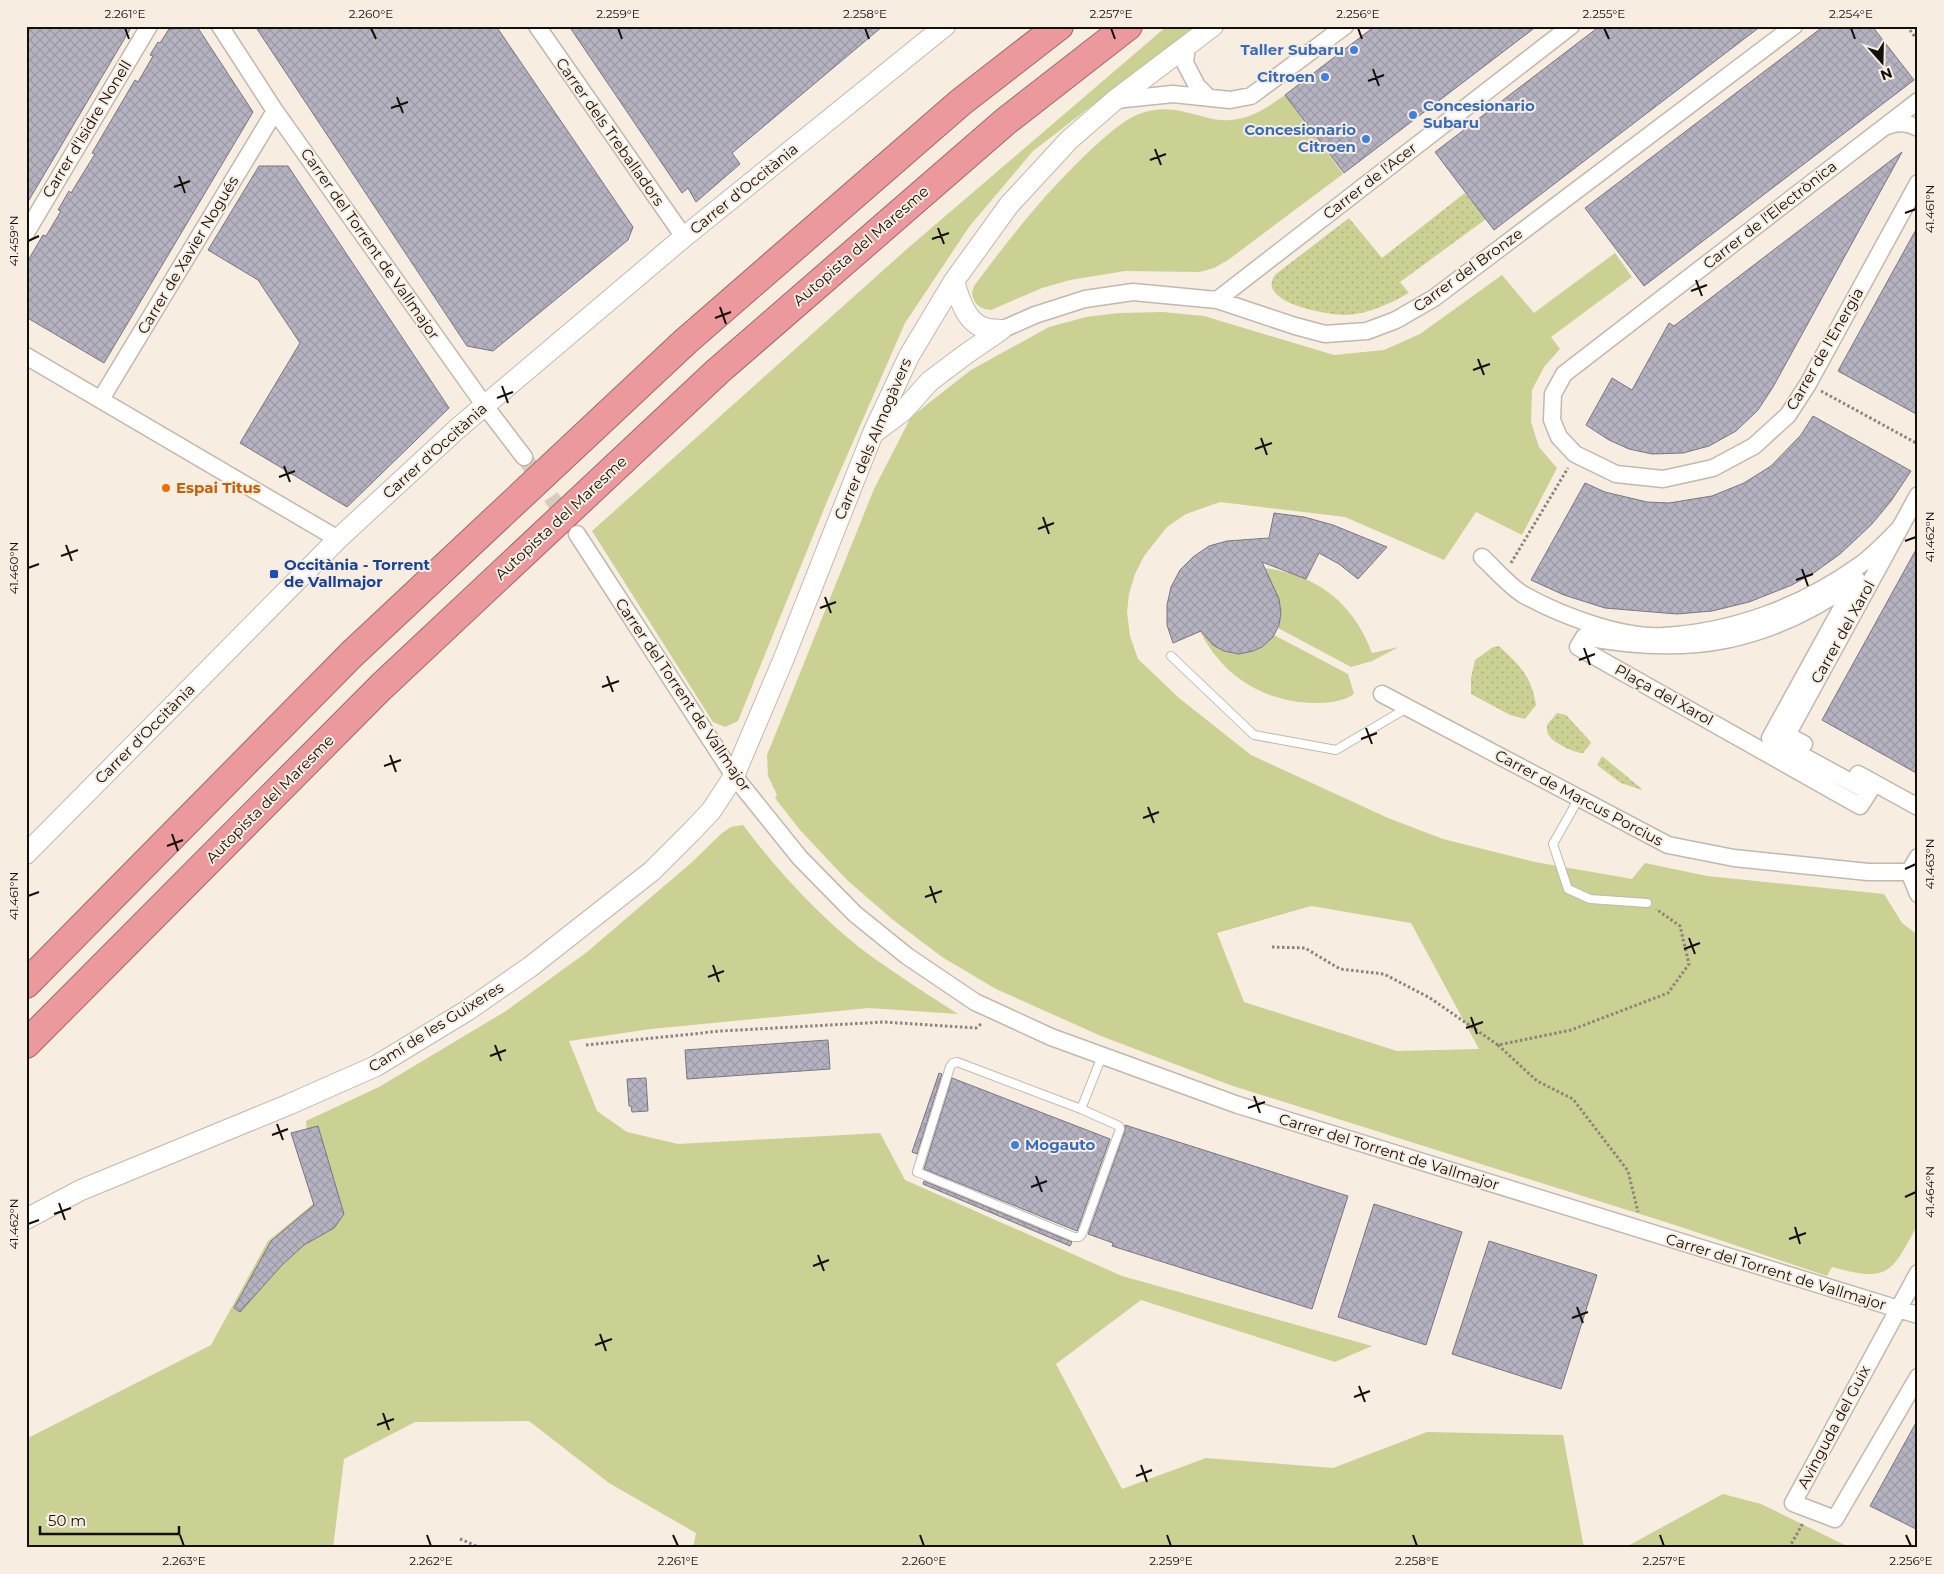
<svg xmlns="http://www.w3.org/2000/svg" width="1944" height="1574" font-family="Montserrat,sans-serif">
	<style>
		.grass { fill: #cbd093; fill-rule: evenodd }
		.garden { fill: url(#garden-dots) }
		.building { fill: url(#building-cross-hatch); stroke: #797683 }
		.lines { fill: none; stroke-linecap: round; stroke-linejoin: round }
		.minor-tunnel { stroke: #d6ccc1; stroke-width: 16; stroke-dasharray: 16 8; stroke-linecap: butt }
		.service-casing { stroke: #c2b8ac; stroke-width: 10 }
		.minor-casing { stroke: #c2b8ac; stroke-width: 19 }
		.tertiary-casing { stroke: #c2b8ac; stroke-width: 22 }
		.motorway-casing { stroke: #9f696a; stroke-width: 30 }
		.path { stroke: #8c847c; stroke-width: 3; stroke-dasharray: 2.5 2.5; stroke-linecap: butt }
		.service { stroke: #fff; stroke-width: 8 }
		.minor { stroke: #fff; stroke-width: 16 }
		.tertiary { stroke: #fff; stroke-width: 20 }
		.motorway { stroke: #eb999d; stroke-width: 28 }
		.ticks { fill: none; stroke: #130f0b; stroke-width: 2 }
		.shop-dot { fill: #3f7fe0; stroke: #f8ede1; stroke-width: 2 }
		.food-dot { fill: #e8710a; stroke: #f8ede1; stroke-width: 2 }
		.transit-dot { fill: #1a4fb4; stroke: #f8ede1; stroke-width: 2 }
		.labels { text-anchor: middle; stroke-width: 4; stroke-linejoin: round; paint-order: stroke }
		.shop-label { font-size: 15px; font-weight: bold; fill: #366cbe; stroke: #f8ede1; text-anchor: end }
		.street-label { font-size: 15px; fill: #130f0b; stroke: #f8ede1 }
		.food-label { font-size: 15px; font-weight: bold; fill: #c56008; stroke: #f8ede1; text-anchor: start }
		.transit-label { font-size: 15px; font-weight: bold; fill: #164399; stroke: #f8ede1; text-anchor: start }
		.neatline { fill: none; stroke: #130f0b; stroke-width: 2 }
		.ticks-label { font-size: 12px; text-anchor: middle; fill: #130f0b }
	</style>
	<defs>
		<pattern id="garden-dots" width="8" height="8" patternUnits="userSpaceOnUse" patternTransform="scale(1.25)"><rect width="8" height="8" fill="#cbd093"/><path d="M2 2h.1M6 6h.1" fill="none" stroke="#adb17d" stroke-width="1.8" stroke-linecap="round"/></pattern>
		<pattern id="building-cross-hatch" width="8" height="8" patternUnits="userSpaceOnUse" patternTransform="scale(1.25)"><rect width="8" height="8" fill="#b5b3c1"/><path d="M0 0l8 8M0 8l8-8" fill="none" stroke="#9b99a4"/></pattern>
	</defs>
	<rect width="100%" height="100%" fill="#f8ede1"/>
	<path class="grass" d="M1167 26H1195L1033 151 969 227 905 323 828 499 738 721 725 727 713 722 592 531 908 248Z
		M1285 95 1343 174 1228 260 1214 268 1200 272 1125 271 1070 280 1042 288 991 310C979 309 974 304 972 293L974 286C1011 236 1050 187 1096 145 1111 132 1125 118 1145 112 1165 106 1182 111 1201 116 1236 127 1257 115 1285 95Z
		M1615 253 1632 277 1551 337 1560 349 1544 367 1532 390 1531 422 1539 447 1557 468 1522 535 1476 512 1444 560 1345 517 1220 502 1186 514 1167 527 1144 556 1135 574 1129 594 1127 612 1130 636 1138 659 1179 698 1251 755 1388 818 1443 839 1535 862 1632 879 1645 863 1707 876 1884 894 1902 923 1918 935V1224C1891 1273 1890 1283 1832 1267L1827 1276 1678 1226 1230 1085 1101 1036 996 989 942 957 892 919 847 880 800 830 775 798 777 795 768 776 767 755 874 489 911 417 971 370 1049 327 1086 317 1119 313 1163 312 1204 316 1334 355 1384 350 1420 334 1502 275 1534 313ZM1311 906 1411 923 1479 1049 1397 1051 1244 1002 1217 933Z
		M1256 567C1312 572 1352 599 1372 653L1399 647 1372 661 1351 667 1278 628C1286 600 1273 587 1256 567Z
		M1201 630C1222 660 1250 661 1274 635L1348 674 1354 694C1343 702 1328 703 1314 703 1264 702 1222 676 1200 631Z
		M743 825C781 875 824 922 875 959 902 978 930 996 958 1014L869 1008 651 1029 569 1041 597 1111 627 1132 678 1144 880 1133 905 1180 1122 1276 1372 1346 1335 1362 1141 1300 1056 1364 1122 1489 1206 1458 1333 1468 1427 1432 1563 1435 1584 1548H693L696 1533 609 1483 529 1421 415 1422 344 1459 333 1548H26V1439L211 1345 268 1241 313 1204 306 1121 379 1087 506 1011 587 952 691 863 722 833 731 827Z
		M1723 1494 1761 1504 1851 1548H1624Z"/>
	<path class="garden" d="M1465 193 1486 219 1400 282 1409 293C1389 304 1369 314 1345 315 1327 315 1253 302 1276 274L1349 218 1382 258Z
		M1499 646C1520 666 1531 675 1536 705L1525 719 1510 715 1471 694V678L1475 660 1493 647Z
		M1557 713 1566 715 1590 741 1591 743 1583 753C1577 754 1554 743 1550 737 1547 734 1547 729 1547 725Z
		M1602 756 1642 789V790L1621 783 1597 765Z"/>
	<path class="building" d="M26 26H132L26 205Z
		M255 26H496L633 227 628 240 493 351 467 346Z
		M569 26H883L732 153 740 164 696 202 688 188 682 193Z
		M1375 26H1537L1344 173 1285 95Z
		M1600 26H1761L1494 230 1435 152Z
		M1824 26H1872L1914 80 1644 286 1585 208Z
		M198 28 253 112 104 363 26 317V264L43 235 46 236 61 211 58 210 69 191 71 193 95 154 92 153 135 80 138 82 153 56 150 55 158 42 160 43 169 29Z
		M1902 152 1773 387 1758 410 1736 431 1709 446 1683 453 1652 454 1629 449 1609 440 1586 425 1612 378 1632 390 1669 323 1674 326Z
		M259 166H288L449 408 347 507 240 443 300 343 258 280 208 250Z
		M1918 226V415L1838 371Z
		M1813 416 1911 471 1891 501 1871 525 1840 554 1815 572 1792 585 1749 602 1712 611 1677 614 1605 608 1564 595 1531 580 1585 483 1605 492 1647 502 1669 503 1712 496 1744 483 1771 466 1801 435Z
		M1274 513 1304 517 1333 525 1387 547 1358 579 1339 564 1319 553 1306 579 1262 562 1279 599 1281 613 1279 625 1273 637 1262 647 1253 651 1239 654 1224 651 1213 645 1201 631 1173 643 1167 625V605L1171 587 1180 570 1193 557 1209 546 1227 541 1269 538Z
		M1918 546V774L1822 720Z
		M828 1040 830 1069 687 1079 685 1050Z
		M939 1073 942 1074 917 1154 912 1152Z
		M646 1078 648 1111 632 1112 631 1106H629L627 1079Z
		M952 1078 1110 1139 1077 1231 924 1169Z
		M1125 1125 1348 1196 1312 1309 1112 1246 1113 1243 1088 1234 1125 1131Z
		M318 1126 344 1214 334 1228 304 1245 282 1265 240 1312 234 1308 271 1241 314 1205 291 1133Z
		M924 1181 1072 1242 1070 1246 923 1184Z
		M1374 1204 1462 1232 1426 1345 1338 1317Z
		M1489 1241 1597 1275 1561 1389 1452 1354Z
		M1918 1419V1530L1870 1506Z"/>
	<g class="lines">
		<path class="minor-tunnel" d="M524 457 568 522"/>
		<defs>
			<path id="service" d="M1171 656 1254 735 1336 750 1407 708
				M1579 798 1553 844 1568 889 1590 899 1647 903
				M957 1062 1081 1109 1119 1126 1120 1129 1082 1234 1079 1237H1074L917 1172 950 1067 953 1063Z
				M1081 1109 1102 1056"/>
			<path id="minor" d="M220 26 275 111 485 406 524 457
				M537 26 684 237
				M1187 45 1185 63 1197 86 1209 98
				M1115 100 1173 94 1230 100 1251 96 1345 26
				M1918 101 1564 374 1553 394 1552 420 1559 437 1575 454 1616 474 1663 479 1713 468 1754 446 1788 415 1808 384 1918 183
				M1887 126C1898 122 1907 122 1918 128
				M26 233 149 26
				M1217 300 1571 26
				M1001 330 1035 315 1085 299 1133 292 1217 300 1295 326 1325 334 1367 331 1396 320 1434 298 1794 26
				M26 356 338 539
				M101 399 275 111
				M577 534 734 776 800 858 855 914 907 956 975 1002 1051 1037 1238 1105 1918 1315
				M1482 557C1494 568 1510 587 1524 595 1560 615 1622 639 1664 636 1734 632 1803 606 1860 565 1874 555 1887 541 1899 529
				M1857 580 1770 738 1869 792 1860 806 1578 647 1584 637C1689 657 1769 643 1857 580Z
				M1382 694 1668 845 1734 858 1868 872H1909
				M1804 744 1787 735 1918 495
				M1858 774 1918 807
				M1918 857 1909 872 1918 894
				M1918 1273 1793 1503 1835 1519 1918 1377"/>
			<path id="tertiary" d="M954 281C959 298 966 323 985 328 990 330 996 329 1001 330
				M875 432 903 411 930 381 966 354 1001 330
				M26 854 338 539 457 429 684 237 945 26
				M26 1219 81 1190 290 1104 376 1066 468 1010 530 967 652 871 691 832 711 811 734 776 784 658 873 433 909 356 954 281 1009 205 1069 140 1115 100 1213 26"/>
			<path id="motorway" d="M26 984 352 654 686 341 961 102 1059 26
				M26 1044 381 687 718 371 1006 121 1128 26"/>
		</defs>
		<use href="#service" class="service-casing"/>
		<use href="#minor" class="minor-casing"/>
		<use href="#tertiary" class="tertiary-casing"/>
		<use href="#motorway" class="motorway-casing"/>
		<path class="path" d="M1907 26 1918 41
			M1821 391 1918 444
			M1511 563 1568 468
			M1272 947 1305 948 1340 969 1384 974 1430 998 1498 1045 1571 1030 1668 993 1689 964 1680 926 1656 909
			M586 1045 721 1031 884 1022 976 1028 981 1024
			M1498 1045 1537 1081 1573 1099 1628 1171 1638 1212
			M460 1539 481 1548
			M1789 1548 1803 1523"/>
		<use href="#service" class="service"/>
		<use href="#minor" class="minor"/>
		<use href="#tertiary" class="tertiary"/>
		<use href="#motorway" class="motorway"/>
	</g>
	<path class="ticks" d="M125 28 129 39M371 28 376 39M618 28 622 39M865 28 869 39M1111 28 1115 39M1358 28 1362 39M1604 28 1609 39M1851 28 1855 39M1373 69 1379 86M1368 81 1384 75M397 97 403 113M391 108 408 102M1155 149 1161 165M1150 160 1166 154M179 176 185 193M174 187 190 181M1905 213 1916 209M938 228 944 244M932 239 949 233M28 241 39 236M1696 280 1702 296M1691 291 1707 285M720 307 726 324M715 318 731 312M1478 359 1484 375M1473 370 1490 364M502 386 508 403M497 398 513 392M1261 438 1267 455M1255 449 1272 443M284 466 290 482M279 477 295 471M1043 517 1049 534M1038 529 1054 523M1905 541 1916 537M66 545 72 561M61 556 78 550M28 568 39 564M1802 569 1808 586M1796 580 1813 574M825 597 831 613M820 608 836 602M1584 648 1590 665M1579 660 1595 654M607 676 613 692M602 687 619 681M1366 728 1372 744M1361 739 1377 733M390 755 396 772M384 766 401 760M1148 807 1154 823M1143 818 1159 812M172 834 178 851M167 846 183 840M1905 869 1916 864M930 886 936 903M28 896 39 892M925 897 942 891M1689 938 1695 954M1684 949 1700 943M713 965 719 982M708 977 724 971M1471 1017 1477 1034M1466 1028 1483 1022M495 1045 501 1061M490 1056 506 1050M1254 1096 1260 1113M1248 1108 1265 1102M277 1124 283 1140M272 1135 288 1129M1036 1176 1042 1192M1031 1187 1047 1181M1905 1197 1916 1192M59 1203 65 1220M54 1214 71 1208M28 1224 39 1220M1795 1227 1800 1244M1789 1239 1806 1233M818 1255 824 1271M813 1266 829 1260M1577 1307 1583 1323M1572 1318 1588 1312M600 1334 606 1351M595 1345 612 1339M1359 1386 1365 1402M1354 1397 1370 1391M383 1413 389 1430M377 1425 394 1419M1141 1465 1147 1482M1136 1476 1152 1470M180 1535 184 1546M427 1535 431 1546M673 1535 678 1546M920 1535 924 1546M1167 1535 1171 1546M1413 1535 1417 1546M1660 1535 1664 1546M1906 1535 1911 1546"/>
	<g class="shop-dot">
		<circle cx="1354" cy="50" r="5"/>
		<circle cx="1325" cy="77" r="5"/>
		<circle cx="1413" cy="115" r="5"/>
		<circle cx="1366" cy="139" r="5"/>
		<circle cx="1015" cy="1145" r="5"/>
	</g>
	<circle class="food-dot" cx="166" cy="488" r="5"/>
	<rect class="transit-dot" x="269" y="569" width="10" height="10" rx="2.5"/>
	<g class="labels">
		<g class="shop-label">
			<text x="1344" y="55">Taller Subaru</text>
			<text x="1315" y="82">Citroen</text>
			<text x="1423" y="111" text-anchor="start">Concesionario<tspan x="1423" dy="17">Subaru</tspan></text>
			<text x="1356" y="135">Concesionario<tspan x="1356" dy="17">Citroen</tspan></text>
			<text x="1025" y="1150" text-anchor="start">Mogauto</text>
		</g>
		<g class="street-label">
			<text transform="translate(87 129) rotate(-59)" y="5">Carrer d'Isidre Nonell</text>
			<text transform="translate(610 132) rotate(55)" y="5">Carrer dels Treballadors</text>
			<text transform="translate(1370 181) rotate(-38)" y="5">Carrer de l'Acer</text>
			<text transform="translate(744 189) rotate(-39)" y="5">Carrer d'Occitània</text>
			<text transform="translate(1770 215) rotate(-38)" y="5">Carrer de l'Electrònica</text>
			<text transform="translate(370 244) rotate(55)" y="5">Carrer del Torrent de Vallmajor</text>
			<text transform="translate(861 246) rotate(-41)" y="5">Autopista del Maresme</text>
			<text transform="translate(188 255) rotate(-59)" y="5">Carrer de Xavier Nogués</text>
			<text transform="translate(1468 270) rotate(-36)" y="5">Carrer del Bronze</text>
			<text transform="translate(1825 349) rotate(-60)" y="5">Carrer de l'Energia</text>
			<text transform="translate(873 439) rotate(-67)" y="5">Carrer dels Almogàvers</text>
			<text transform="translate(435 451) rotate(-42)" y="5">Carrer d'Occitània</text>
			<text transform="translate(561 518) rotate(-43)" y="5">Autopista del Maresme</text>
			<text transform="translate(1843 632) rotate(-61)" y="5">Carrer del Xarol</text>
			<text transform="translate(683 695) rotate(56)" y="5">Carrer del Torrent de Vallmajor</text>
			<text transform="translate(1664 695) rotate(29)" y="5">Plaça del Xarol</text>
			<text transform="translate(145 734) rotate(-45)" y="5">Carrer d'Occitània</text>
			<text transform="translate(1579 798) rotate(28)" y="5">Carrer de Marcus Porcius</text>
			<text transform="translate(270 799) rotate(-45)" y="5">Autopista del Maresme</text>
			<text transform="translate(436 1027) rotate(-32)" y="5">Camí de les Guixeres</text>
			<text transform="translate(1389 1152) rotate(17)" y="5">Carrer del Torrent de Vallmajor</text>
			<text transform="translate(1776 1272) rotate(17)" y="5">Carrer del Torrent de Vallmajor</text>
			<text transform="translate(1834 1427) rotate(-62)" y="5">Avinguda del Guix</text>
		</g>
		<g class="food-label">
			<text x="176" y="493">Espai Titus</text>
		</g>
		<g class="transit-label">
			<text x="284" y="570">Occitània - Torrent<tspan x="284" dy="17">de Vallmajor</tspan></text>
		</g>
	</g>
	<rect width="1944" height="1574" fill="none" stroke="#f8ede1" stroke-width="55"/>
	<g transform="translate(1882 62) rotate(160)" stroke="#f8ede1" stroke-width="4" paint-order="stroke">
	<path d="M0-4L9 19L0 12L-9 19Z" fill="#130f0b"/>
	<text y="-8" font-size="14" font-weight="bold" text-anchor="middle" fill="#130f0b">N</text>
	</g>
	<path d="M40 1526v8h139v-8" fill="none" stroke="#130f0b" stroke-width="2.5"/>
	<text x="48" y="1526" font-size="15" fill="#130f0b" stroke="#f8ede1" stroke-width="4" paint-order="stroke">50 m</text>
	<rect x="28" y="28" width="1888" height="1518" class="neatline"/>
	<g class="ticks-label">
		<text x="125" y="18">2.261°E</text>
		<text x="371" y="18">2.260°E</text>
		<text x="618" y="18">2.259°E</text>
		<text x="865" y="18">2.258°E</text>
		<text x="1111" y="18">2.257°E</text>
		<text x="1358" y="18">2.256°E</text>
		<text x="1604" y="18">2.255°E</text>
		<text x="1851" y="18">2.254°E</text>
		<text transform="translate(1930 209) rotate(-90)" y="4">41.461°N</text>
		<text transform="translate(14 241) rotate(-90)" y="4">41.459°N</text>
		<text transform="translate(1930 537) rotate(-90)" y="4">41.462°N</text>
		<text transform="translate(14 568) rotate(-90)" y="4">41.460°N</text>
		<text transform="translate(1930 864) rotate(-90)" y="4">41.463°N</text>
		<text transform="translate(14 896) rotate(-90)" y="4">41.461°N</text>
		<text transform="translate(1930 1192) rotate(-90)" y="4">41.464°N</text>
		<text transform="translate(14 1224) rotate(-90)" y="4">41.462°N</text>
		<text x="184" y="1565">2.263°E</text>
		<text x="431" y="1565">2.262°E</text>
		<text x="678" y="1565">2.261°E</text>
		<text x="924" y="1565">2.260°E</text>
		<text x="1171" y="1565">2.259°E</text>
		<text x="1417" y="1565">2.258°E</text>
		<text x="1664" y="1565">2.257°E</text>
		<text x="1911" y="1565">2.256°E</text>
	</g>
</svg>
